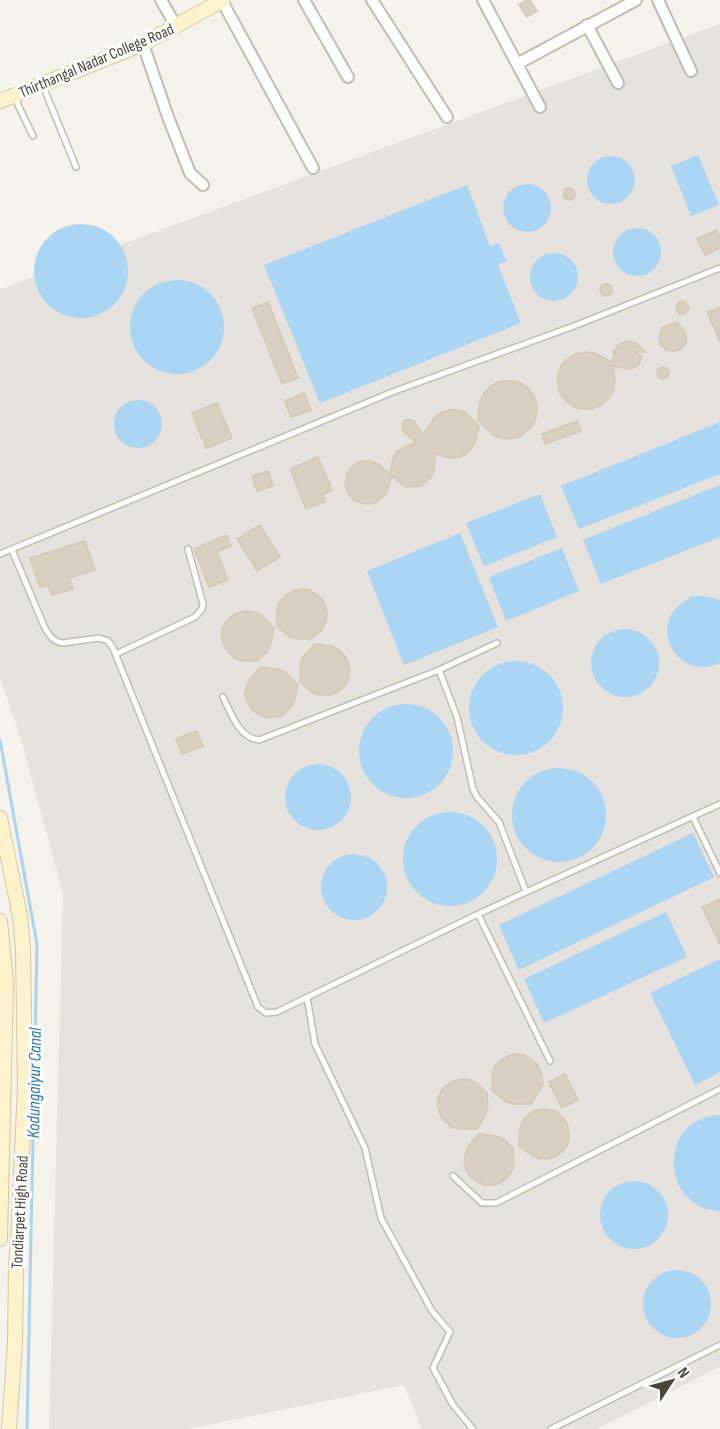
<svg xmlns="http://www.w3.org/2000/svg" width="720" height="1429" font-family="'Sofia Sans Condensed',sans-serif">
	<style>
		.industrial { fill: #e6e2dd }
		.water { fill: #a9d4f2 }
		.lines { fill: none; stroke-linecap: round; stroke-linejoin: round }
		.stream { stroke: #a9d4f2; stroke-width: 3 }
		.building { fill: #d8cfc1; stroke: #d3c7b4; stroke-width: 1.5 }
		.lane-casing { stroke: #c2bbae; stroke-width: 8 }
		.street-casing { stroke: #c2bbae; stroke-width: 14 }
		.secondary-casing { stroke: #d6c79b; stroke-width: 16 }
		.lane { stroke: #fff; stroke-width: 5 }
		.street { stroke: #fff; stroke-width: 10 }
		.secondary { stroke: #fff3cd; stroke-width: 14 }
		.labels { text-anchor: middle; stroke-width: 6; stroke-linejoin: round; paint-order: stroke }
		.street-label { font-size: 16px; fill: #4b4439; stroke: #fff }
		.water-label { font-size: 18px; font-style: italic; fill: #2e7ab2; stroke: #fff }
	</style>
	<rect width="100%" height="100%" fill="#f6f3ec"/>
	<path class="industrial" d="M720 24V1367L597 1429H422L404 1385 188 1429H49L63 893 17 726 0 679V289Z"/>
	<path class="water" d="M698 155 719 205 691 216 671 166Z
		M587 180a24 24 0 1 1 48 0a24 24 0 1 1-48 0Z
		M503 208a24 24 0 1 1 48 0a24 24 0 1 1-48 0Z
		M467 185 490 246 499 243 506 261 498 265 521 323 320 403 264 265Z
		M34 271a47 47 0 1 1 94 0a47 47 0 1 1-94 0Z
		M613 252a24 24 0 1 1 48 0a24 24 0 1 1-48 0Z
		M530 277a24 24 0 1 1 48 0a24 24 0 1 1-48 0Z
		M130 327a47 47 0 1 1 94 0a47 47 0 1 1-94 0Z
		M114 424a24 24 0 1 1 48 0a24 24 0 1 1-48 0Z
		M720 422V474L579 529 561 486Z
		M720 485V537L601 584 583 540Z
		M540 494 557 537 484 566 466 523Z
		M460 533 498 627 404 665 367 571Z
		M562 548 579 591 506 621 489 577Z
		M694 596H706L720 600V663C676 684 641 619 694 596Z
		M591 663a34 34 0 1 1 68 0a34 34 0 1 1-68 0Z
		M469 708a47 47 0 1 1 94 0a47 47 0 1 1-94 0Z
		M359 751a47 47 0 1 1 94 0a47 47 0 1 1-94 0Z
		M285 797a33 33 0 1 1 66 0a33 33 0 1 1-66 0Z
		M512 815a47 47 0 1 1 94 0a47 47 0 1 1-94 0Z
		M403 859a47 47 0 1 1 94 0a47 47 0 1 1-94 0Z
		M693 833 714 877 519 970 499 925Z
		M321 887a33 33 0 1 1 66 0a33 33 0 1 1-66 0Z
		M666 912 687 957 544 1023 524 979Z
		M720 959V1072L695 1085 650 993Z
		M714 1115H720V1211C715 1210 710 1210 706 1209 673 1198 664 1155 685 1130 693 1121 704 1118 714 1115Z
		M600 1215a34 34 0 1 1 68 0a34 34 0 1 1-68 0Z
		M643 1304a34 34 0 1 1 68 0a34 34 0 1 1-68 0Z"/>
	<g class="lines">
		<path class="stream" d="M0 740 37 944 27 1429"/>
	</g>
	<path class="building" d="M526 0H530L537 11 527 17 519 5Z
		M563 194a6 6 0 1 1 12 0a6 6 0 1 1-12 0Z
		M717 230 720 237V248L705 255 697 239Z
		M600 290a6 6 0 1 1 12 0a6 6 0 1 1-12 0Z
		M680 301 686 302 689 308 686 313 680 315 677 310 676 306Z
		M268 302 298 378 282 384 252 308Z
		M720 307V342L707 312Z
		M677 322 686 333V343L680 350 675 351 666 350 660 344 659 335 663 327Z
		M626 341 636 343 646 352H634L642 356 639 364 632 369H627L613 366 615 382 613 391 608 399 601 405 593 409H583L574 407 566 401 560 393 558 384V375L561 366 567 359 576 354 585 352 594 353 612 362 615 352H613L619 345Z
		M657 373a6 6 0 1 1 12 0a6 6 0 1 1-12 0Z
		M501 381H511L521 383 529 389 535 398 537 407 536 417 532 426 526 432 518 437 509 439 500 438 492 434 478 420 480 401 485 392 492 385Z
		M304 393 311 410 291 417 285 401Z
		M217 403 232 438 206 448 192 413Z
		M450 410H458L466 413 479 426 475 442 471 449 466 454 459 457 451 458 435 454 434 471 431 477 421 486 407 487 401 484 392 476 386 494 381 499 375 503 368 504 361 503 354 500 349 495 345 486 347 475 350 469 355 464 362 461H369L376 463 390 473 393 459 396 452 402 448 416 442 403 431 402 426 404 421 409 419 414 421 423 435 435 417 442 412Z
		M577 421 581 431 545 444 542 434Z
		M318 457 332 490 323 494 326 501 306 509 290 469Z
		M268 471 273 486 257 491 252 476Z
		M260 525 280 557 257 571 237 539Z
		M227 535 231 546 217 552 228 580 209 587 194 549Z
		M85 541 95 570 69 578 73 589 52 595 48 585 40 587 30 558Z
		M301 589 309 590 316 594 323 600 326 608 327 616 325 624 321 631 311 639H298L290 637 277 626V609L280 601 286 595 293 591Z
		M245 611 254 612 261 615 274 628 270 646 266 653 256 661H243L235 658 229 653 224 646 222 639V630L225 623 230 617 237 613Z
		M315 644 332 646 339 650 345 656 349 664 350 672 348 680 344 687 337 692 329 695H321L313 693 300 682V665L303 657Z
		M260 667 277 669 285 672 298 685 294 702 289 709 283 715 275 717 266 718 259 715 252 710 248 703 245 695 246 687 249 680Z
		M197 731 203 746 182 754 176 739Z
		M720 899V944L702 907Z
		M515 1054 524 1055 531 1059 537 1064 541 1072 543 1084 531 1104H513L505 1101 492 1091V1074L495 1066 501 1060 508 1056Z
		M565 1074 578 1100 562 1108 549 1082Z
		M462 1079 470 1080 478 1084 487 1093 488 1106 486 1114 477 1129H459L451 1127 445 1121 440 1115 438 1107V1099L441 1091 447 1085 454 1081Z
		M543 1109 556 1111 565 1120 568 1127 569 1136 568 1144 563 1151 557 1156 549 1159H540L533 1156 519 1146 520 1129 523 1121 531 1112Z
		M479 1134 496 1136 504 1139 513 1148 514 1161 513 1169 508 1177 502 1182 494 1185H485L478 1182 471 1177 466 1170 464 1162 465 1154 468 1147Z"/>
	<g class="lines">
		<defs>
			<path id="lane" d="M43 86 76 167
				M16 97 18 105 33 136
				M12 550 44 626C48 634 53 642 63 643L99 638 108 641 113 648 258 1007 266 1013 277 1012 478 914 720 804
				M0 554 395 391 574 326 720 268
				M497 643 439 670 457 717 473 789 477 797 499 822 526 892
				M116 654 195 617 202 609 203 604 188 549
				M223 697C231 713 239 738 259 740L439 670
				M693 817 720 873
				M478 914 550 1061
				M307 997 315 1044 365 1148 381 1218 432 1311 450 1332 433 1368 453 1405 473 1429
				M453 1176 482 1203H496L720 1089
				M551 1429 720 1345"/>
			<path id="street" d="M161 0 176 26
				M304 0 348 77
				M372 0 447 117
				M483 0 540 107
				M658 0 691 71
				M222 1 313 168
				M587 25 618 83
				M143 44 168 117 190 173 203 185
				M517 64 636 0"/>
			<path id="secondary" d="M0 101 143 44 223 0
				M0 818 20 916 23 949 25 1087 18 1240 16 1265 15 1343 9 1429
				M0 921 6 982 0 1239"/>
		</defs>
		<use href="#lane" class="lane-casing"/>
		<use href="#street" class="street-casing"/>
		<use href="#secondary" class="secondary-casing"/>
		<use href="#lane" class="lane"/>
		<use href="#street" class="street"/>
		<use href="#secondary" class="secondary"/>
	</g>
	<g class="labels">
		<g class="street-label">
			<text transform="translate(96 60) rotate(-23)" y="6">Thirthangal Nadar College Road</text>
			<text transform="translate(19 1212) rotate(-87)" y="6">Tondiarpet High Road</text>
		</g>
		<g class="water-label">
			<text transform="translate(34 1083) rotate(-89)" y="6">Kodungaiyur Canal</text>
		</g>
	</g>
	<g transform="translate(672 1381) rotate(54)" stroke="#ffffff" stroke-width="4.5" paint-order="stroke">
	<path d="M0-4.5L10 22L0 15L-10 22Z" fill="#4b4439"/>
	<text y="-9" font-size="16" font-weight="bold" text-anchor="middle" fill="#4b4439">N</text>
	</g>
</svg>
